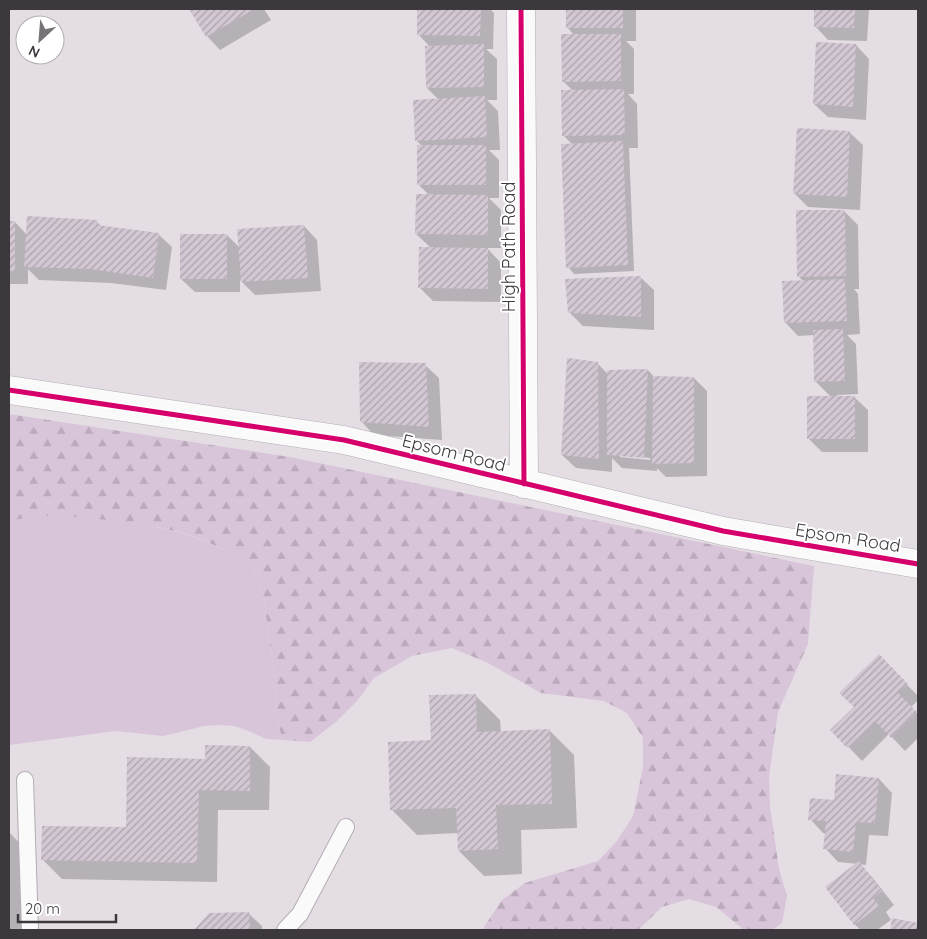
<svg xmlns="http://www.w3.org/2000/svg" width="927" height="939" font-family="Quicksand,sans-serif">
	<style>
		.grass { fill: #d9c5d9 }
		.forest { fill: url(#forest-firs) }
		.shadow { fill: #0003; fill-rule: evenodd }
		.building { fill: url(#building-hatch) }
		.lines { fill: none; stroke-linecap: round; stroke-linejoin: round }
		.lane-casing { stroke: #b2aeb2; stroke-width: 18 }
		.street-casing { stroke: #b2aeb2; stroke-width: 29 }
		.primary-casing { stroke: #b2aeb2; stroke-width: 29 }
		.lane { stroke: #fbfafb; stroke-width: 16 }
		.street { stroke: #fbfafb; stroke-width: 28 }
		.primary { stroke: #fbfafb; stroke-width: 28 }
		.cycleway-casing { stroke: #fff; stroke-width: 8 }
		.cycleway { stroke: #d6006c; stroke-width: 5 }
		.labels { text-anchor: middle; stroke-width: 4; stroke-linejoin: round; paint-order: stroke }
		.street-label { font-size: 18px; fill: #3d383d; stroke: #fff }
	</style>
	<defs>
		<pattern id="forest-firs" width="22" height="20" patternUnits="userSpaceOnUse" patternTransform="scale(1.25)"><rect width="22" height="20" fill="#d9c5d9"/><path d="M5 1l3.5 6h-7zM16 11l3.5 6h-7z" fill="#bab"/></pattern>
		<pattern id="building-hatch" width="6" height="6" patternUnits="userSpaceOnUse" patternTransform="scale(1.25)"><rect width="6" height="6" fill="#d2c7d3"/><path d="M-1 1l2-2M0 6l6-6M5 7l2-2" fill="none" stroke="#aca3ac"/></pattern>
	</defs>
	<rect width="100%" height="100%" fill="#e4dee4"/>
	<path class="grass" d="M55 514C98 518 142 522 185 534 208 541 230 553 251 564L263 595 275 679 276 709 282 740 266 739 246 730 234 726 218 725 204 726 163 736 116 731 9 745V521L26 517Z"/>
	<path class="forest" d="M9 414 290 457 814 566 808 644 778 712 769 778 770 806 779 869 787 896 782 923 772 930H744L716 907 689 899 662 907 638 930H482L502 900 525 883 598 861 617 841 633 816 643 767V738L627 713 604 701 541 693 488 663 452 648 412 656 374 678 357 701 337 721 310 742 282 740 276 709 275 679 263 595 251 564C230 553 209 541 186 534 162 527 138 524 114 521 78 516 44 512 9 521Z"/>
	<path class="shadow" d="M191 9H264L271 20 220 50 207 36Z
		M419 9H490L494 13 493 49H486L497 59V100H487L498 111 500 150H489L499 160V198H489L501 210V248H487L501 263V302L433 301 419 287 431 248 416 234 430 196 418 184 422 146 416 140 439 100 427 88 430 47 418 34Z
		M567 9H636V41H626L634 49V94H628L637 104 638 148H629L634 271 574 274 568 267 573 145 563 135 573 91 563 81 575 36 567 27Z
		M816 9H869L867 41 828 40 815 26Z
		M856 45 869 59 866 120 828 117 814 104Z
		M849 132 863 145 860 210 808 207 795 194Z
		M844 211 858 225 859 289H854L858 294 860 334 847 335 856 344 858 394 837 395V397H854L868 410V452H822L808 438 831 397 815 381 814 335 798 336 785 322 803 281 798 276Z
		M96 221 102 227 158 234 172 247 166 290 111 283 39 280 28 269V284H9V222H15L27 235Z
		M304 226 317 240 321 291 255 295 240 280V292H195L181 279 227 235 240 248Z
		M640 277 654 290V330L583 326 570 313Z
		M597 363 608 374 648 370 655 378H694L707 391V476L666 477 657 468V471L622 468 612 458V472L576 468 562 455ZM620 455 650 458V460L620 457Z
		M425 365 439 378 442 440 374 435 361 421Z
		M879 656 918 696V700L911 707 918 715V738L905 751 889 734 862 761 832 730 856 707Z
		M475 695 500 720 501 732 549 730 574 755 577 828 521 830 522 874 484 876 459 851 458 833 417 835 392 810 432 742Z
		M250 747 270 767 269 810H218L217 882 62 879 42 859 127 829 206 760Z
		M879 779 892 793 888 836 869 835 866 865 860 864 872 877 894 905 886 912 891 920 877 930H861L854 924 858 864 838 862 825 848 826 833H823L810 819 835 802Z
		M9 832 27 851 31 930H9Z
		M248 913 262 926V930H195L209 914Z"/>
	<path class="building" d="M189 9H254L206 37Z
		M417 9H481L480 36 417 35Z
		M566 9H623V28H566Z
		M814 9H855L854 28 814 27Z
		M561 34H621V81L562 82Z
		M816 42 856 44 853 107 813 104Z
		M484 44V87L426 88 425 46Z
		M624 89 625 135 562 136 561 90Z
		M485 96 487 137 415 141 413 100Z
		M797 128 850 131 847 197 793 194Z
		M623 141 628 265 566 268 561 144Z
		M417 145H486V185H417Z
		M416 194 488 195V235L415 234Z
		M796 210H845L846 276 797 277Z
		M27 216 97 220V225L159 233 153 278 90 269 24 267Z
		M9 221H15V271H9Z
		M304 225 308 278 241 282 237 229Z
		M180 234H227V279H180Z
		M419 247 488 248V289L418 288Z
		M641 276V317L568 313 565 279Z
		M845 279 847 321 784 323 782 281Z
		M843 329 845 381 814 382 813 330Z
		M567 358 598 362 599 459 561 455Z
		M359 362 426 363 429 427 360 422Z
		M648 369 644 458 607 455V370Z
		M653 376 694 377V463L652 464Z
		M807 396H855V439H807Z
		M879 654 908 684 898 693 917 712 891 738 875 721 847 748 830 730 854 707 839 693Z
		M476 694 477 732 550 729 552 804 496 805 498 849 458 851 456 808 390 810 388 742 431 740 429 695Z
		M205 745 250 746V791L199 790 197 863 41 860 42 826 126 827 127 757 205 759Z
		M836 774 879 778 875 823 856 822 853 852 823 849 826 821 808 820 810 798 834 800Z
		M859 861 882 891 873 898 879 906 854 925 825 887Z
		M249 912 250 930H194L209 913Z
		M892 918 918 923 917 930H890Z"/>
	<g class="lines">
		<defs>
			<path id="lane" d="M25 780 30 930
				M285 930 300 914 346 827"/>
			<path id="street" d="M521 9 524 484"/>
			<path id="primary" d="M9 390 344 440 723 531 918 564"/>
		</defs>
		<use href="#lane" class="lane-casing"/>
		<use href="#street" class="street-casing"/>
		<use href="#primary" class="primary-casing"/>
		<use href="#lane" class="lane"/>
		<use href="#street" class="street"/>
		<use href="#primary" class="primary"/>
		<defs>
			<path id="cycleway" d="M521 9 524 484
				M9 390 344 440 723 531 918 564"/>
		</defs>
		<use href="#cycleway" class="cycleway-casing"/>
		<use href="#cycleway" class="cycleway"/>
	</g>
	<g class="labels">
		<g class="street-label">
			<text transform="translate(509 247) rotate(-90)" y="6">High Path Road</text>
			<text transform="translate(454 453) rotate(14)" y="6">Epsom Road</text>
			<text transform="translate(848 538) rotate(9)" y="6">Epsom Road</text>
		</g>
	</g>
	<rect width="927" height="939" fill="none" stroke="#3d383d" stroke-width="20"/>
	<g transform="translate(40 40) rotate(206)"><circle r="24" fill="#ffffff" stroke="#b1afb1"/>
	<path d="M0-4L9 19L0 12L-9 19Z" fill="#777277"/>
	<text y="-8" font-size="14" font-weight="bold" text-anchor="middle" fill="#3d383d">N</text>
	</g>
	<path d="M18 914v8h98v-8" fill="none" stroke="#3d383d" stroke-width="2.5"/>
	<text x="25" y="914" font-size="15" fill="#3d383d" stroke="#ffffff" stroke-width="4" paint-order="stroke">20 m</text>
</svg>
